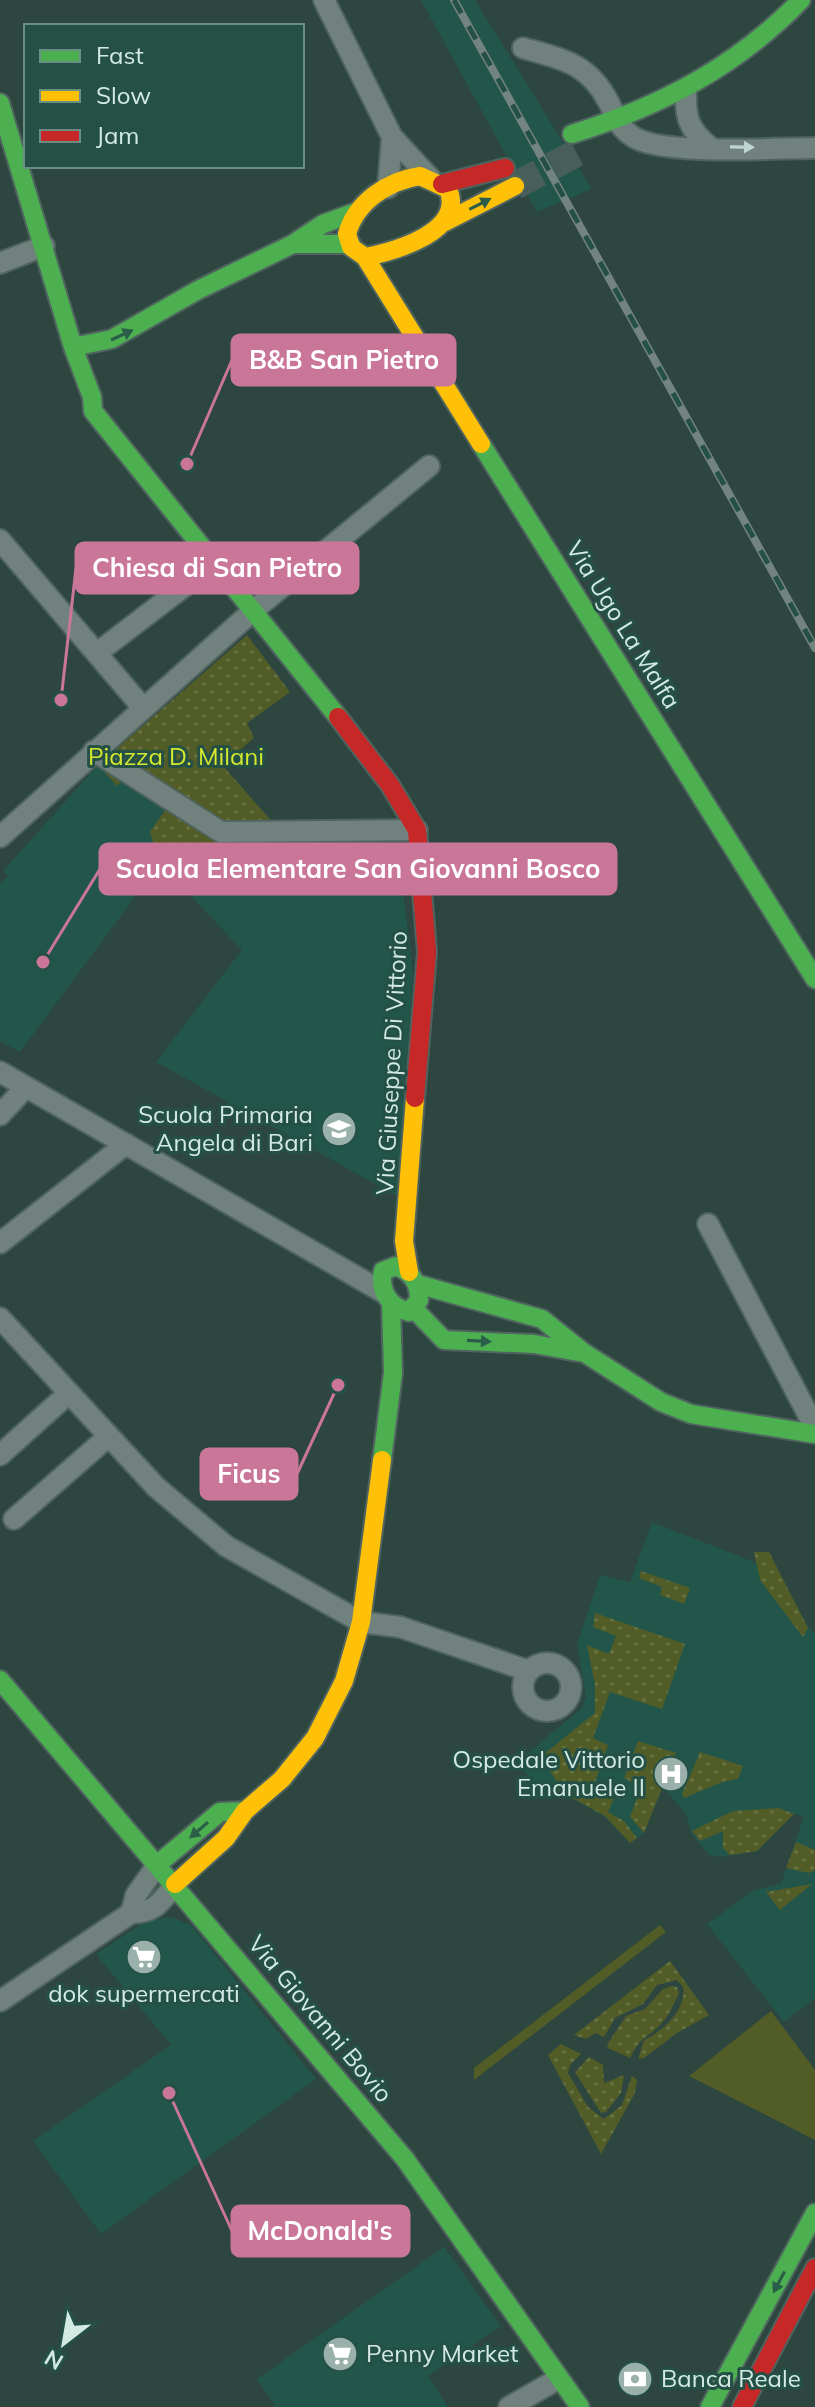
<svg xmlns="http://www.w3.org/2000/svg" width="815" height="2407" font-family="Mulish,sans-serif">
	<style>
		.built { fill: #23564b }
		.grass { fill: #515c26 }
		.park { fill: url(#park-dots) }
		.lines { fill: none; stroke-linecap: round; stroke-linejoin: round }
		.secondary-tunnel { stroke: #475f58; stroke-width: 28; stroke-dasharray: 28 14; stroke-linecap: butt }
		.street-casing { stroke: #4f635f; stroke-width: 24 }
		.fast-casing { stroke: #4f635f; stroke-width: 22 }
		.slow-casing { stroke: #4f635f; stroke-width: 22 }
		.jam-casing { stroke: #4f635f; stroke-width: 22 }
		.street { stroke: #71827e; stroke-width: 20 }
		.fast { stroke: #4caf50; stroke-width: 18 }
		.slow { stroke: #ffc107; stroke-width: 18 }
		.jam { stroke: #c62828; stroke-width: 18 }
		.rail-casing { stroke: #73837f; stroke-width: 8 }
		.rail { stroke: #245046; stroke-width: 5; stroke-dasharray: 15; stroke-linecap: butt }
		.oneway { fill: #bfd5cf }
		.oneway2 { fill: #2a5e48 }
		.labels { text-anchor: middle; stroke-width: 6; stroke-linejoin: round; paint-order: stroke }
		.street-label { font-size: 24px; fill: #d3eae3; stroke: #245046 }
		.park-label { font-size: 24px; fill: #d3e82e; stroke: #245046 }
		.poi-label { font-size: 24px; fill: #d3eae3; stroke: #245046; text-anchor: end }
		.leader { fill: none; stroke: #ca7698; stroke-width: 3 }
		.callout-dot { fill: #ca7698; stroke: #245046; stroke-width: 3 }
		.callout { fill: #ca7698; stroke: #ca7698; stroke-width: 3 }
		.callout-label { font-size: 26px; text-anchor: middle; font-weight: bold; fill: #fff }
	</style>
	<defs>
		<pattern id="park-dots" width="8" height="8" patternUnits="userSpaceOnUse" patternTransform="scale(2)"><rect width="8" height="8" fill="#515c26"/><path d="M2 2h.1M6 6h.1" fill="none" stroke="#697445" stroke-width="1.8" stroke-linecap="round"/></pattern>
	</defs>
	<rect width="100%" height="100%" fill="#2e4640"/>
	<path class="built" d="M421 0H475L592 189 537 212Z
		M98 765 117 785 125 777 168 806 170 864 181 871 193 874 217 860 229 838 397 839 413 974 397 1196 156 1062 242 950 160 863 20 1052 0 1041V884L8 875 3 871Z
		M652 1522 754 1562 777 1567 808 1628 815 1634V1998L784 2022 707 1924 754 1890 781 1884 804 1816 794 1814 757 1851 722 1857 709 1855 691 1833 686 1814 663 1787 644 1833 630 1843 604 1816 555 1789 543 1796 517 1762 582 1708 586 1696 577 1644 600 1575 630 1582Z
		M171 1917 191 1925 316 2079 101 2234 33 2141 171 2045 96 1954 146 1921Z
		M444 2247 501 2326 428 2376 448 2407H276L257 2379Z"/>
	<path class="grass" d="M660 1925 666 1932 474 2080V2068Z
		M771 2011 815 2070V2140L689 2076Z"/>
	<path class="park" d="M247 635 290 692 247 723 254 738 222 765 275 825 229 838C208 892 197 869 159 862L150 832 168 806 126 777 117 786 98 765Z
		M754 1552H769L808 1628 803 1637 760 1580Z
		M641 1571 690 1588 684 1604 660 1595 662 1587 639 1578Z
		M595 1613 685 1644 662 1709 610 1692 593 1738 608 1745 593 1788 615 1796 608 1812 624 1821 637 1838 630 1843 605 1816 554 1788 556 1780 546 1765 544 1754 595 1713V1685L587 1645 609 1654 616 1636 593 1627Z
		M638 1741 676 1753 644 1833 630 1817 641 1787 624 1778Z
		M700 1752 743 1766 738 1779 722 1782 684 1798 682 1794Z
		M779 1808 794 1814 757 1851 730 1855 723 1848V1831L700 1841 692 1831 733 1811Z
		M796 1842 815 1850V1870L809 1873 786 1868Z
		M812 1884 780 1910 766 1892Z
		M670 1961 709 2015 677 2033 644 2058 638 2059 644 2040C663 2031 687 2009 683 1987L677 1980 657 1985 643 2004 615 2018 604 2037 595 2033 586 2039 574 2035Z
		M672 1986 677 1987 679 1994C674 2003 669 2016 661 2024 646 2040 642 2034 630 2058L608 2048 607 2045 626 2016 645 2009 663 1989Z
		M561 2044 581 2054 570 2065 568 2073 588 2107 604 2119 622 2105 632 2076 637 2080 635 2093 601 2154 548 2055Z
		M589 2057 603 2065 604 2083 624 2075 621 2093 606 2112 601 2113 575 2072Z"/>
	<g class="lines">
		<path class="secondary-tunnel" d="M515 186 582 150"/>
		<defs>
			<path id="street" d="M324 0 392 137
				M523 48C562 59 588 63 608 101 615 114 618 127 632 136 659 156 776 148 815 148
				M686 91C685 118 689 130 710 147
				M388 188 392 137 431 179
				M0 263 44 246
				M0 540 143 708
				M97 653 216 562
				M94 751 221 832 417 830
				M0 837 255 609 429 466
				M0 1072 383 1292
				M0 1115 26 1087
				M708 1224 812 1422
				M0 1243 126 1144
				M0 1318 156 1487 226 1546 361 1622 400 1627 529 1671
				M0 1455 69 1393
				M14 1519 109 1436
				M523 1687a24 24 0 1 1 48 0a24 24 0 1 1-48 0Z
				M131 1913 136 1895 158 1864
				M0 2001 131 1913C155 1913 161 1902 175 1884
				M509 2407 558 2379"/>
			<path id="fast" d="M0 103 73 347 92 397 93 411 338 717
				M572 134C661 106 736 67 801 0
				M351 244H293L323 224 353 213
				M73 347 112 339 198 290 293 244
				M481 444 815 979
				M396 1266C412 1272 419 1283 419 1300L409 1312C389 1307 379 1291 383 1271Z
				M417 1284 542 1319 583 1352 661 1402 691 1414 815 1434
				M414 1309 444 1340 534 1344 578 1352
				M382 1460 393 1373 391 1303
				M0 1680 405 2159 580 2407
				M158 1864 220 1812 245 1811
				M710 2407 815 2213"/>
			<path id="slow" d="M445 222 515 186
				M365 257C396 251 466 231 448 189L420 176C387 181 356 202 347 234L351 247 365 257 481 444
				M409 1272 404 1241 415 1098
				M175 1884 226 1838 245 1811 282 1779 315 1738 344 1681 361 1622 382 1460"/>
			<path id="jam" d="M442 184 505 168
				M338 717 390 785 417 830 427 952 415 1098
				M742 2407 815 2268"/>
		</defs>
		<use href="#street" class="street-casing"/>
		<use href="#fast" class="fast-casing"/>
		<use href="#slow" class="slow-casing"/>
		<use href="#jam" class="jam-casing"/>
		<use href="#street" class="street"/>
		<use href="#fast" class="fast"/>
		<use href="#slow" class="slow"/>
		<use href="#jam" class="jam"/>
		<defs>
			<path id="rail" d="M454 0 815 648"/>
		</defs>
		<use href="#rail" class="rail-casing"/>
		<use href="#rail" class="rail"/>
	</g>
	<defs><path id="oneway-solid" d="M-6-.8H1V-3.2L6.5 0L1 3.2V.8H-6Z" transform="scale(2)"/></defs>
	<use class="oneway" href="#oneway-solid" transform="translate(742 147) rotate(1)"/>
	<g class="oneway2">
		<use href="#oneway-solid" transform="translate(480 204) rotate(-27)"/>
		<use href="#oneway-solid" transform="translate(122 335) rotate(-25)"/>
		<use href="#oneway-solid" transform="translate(479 1341) rotate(3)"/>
		<use href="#oneway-solid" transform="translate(199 1830) rotate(139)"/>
		<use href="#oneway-solid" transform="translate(779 2282) rotate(118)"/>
	</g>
	<defs>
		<symbol id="school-disc" viewBox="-11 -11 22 22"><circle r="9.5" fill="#99b1aa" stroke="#245046"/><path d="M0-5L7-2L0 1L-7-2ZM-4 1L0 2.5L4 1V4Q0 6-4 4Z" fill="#fff"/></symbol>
		<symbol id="hospital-disc" viewBox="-11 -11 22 22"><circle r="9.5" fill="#99b1aa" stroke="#245046"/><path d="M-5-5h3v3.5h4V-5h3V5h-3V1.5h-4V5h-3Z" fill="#fff"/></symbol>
		<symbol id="supermarket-disc" viewBox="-11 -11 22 22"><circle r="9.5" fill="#99b1aa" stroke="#245046"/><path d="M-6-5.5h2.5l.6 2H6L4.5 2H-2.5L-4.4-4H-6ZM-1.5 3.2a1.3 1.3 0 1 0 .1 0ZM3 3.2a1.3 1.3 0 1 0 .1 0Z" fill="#fff"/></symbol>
		<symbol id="bank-disc" viewBox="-11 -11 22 22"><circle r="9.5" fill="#99b1aa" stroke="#245046"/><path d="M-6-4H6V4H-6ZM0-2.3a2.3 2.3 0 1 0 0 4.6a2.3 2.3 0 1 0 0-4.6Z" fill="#fff"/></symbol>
	</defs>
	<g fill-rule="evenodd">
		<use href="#school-disc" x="319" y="1109" width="40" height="40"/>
		<use href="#hospital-disc" x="651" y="1754" width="40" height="40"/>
		<use href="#supermarket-disc" x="124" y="1937" width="40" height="40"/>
		<use href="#supermarket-disc" x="320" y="2334" width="40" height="40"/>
		<use href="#bank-disc" x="615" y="2359" width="40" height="40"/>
	</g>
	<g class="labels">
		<g class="street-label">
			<text transform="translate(623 625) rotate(58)" y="8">Via Ugo La Malfa</text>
			<text transform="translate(392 1063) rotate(-87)" y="8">Via Giuseppe Di Vittorio</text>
			<text transform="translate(320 2019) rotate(50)" y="8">Via Giovanni Bovio</text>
		</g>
		<g class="park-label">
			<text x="176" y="765">Piazza D. Milani</text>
		</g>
		<g class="poi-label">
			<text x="313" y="1123">Scuola Primaria<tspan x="313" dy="28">Angela di Bari</tspan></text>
			<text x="645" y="1768">Ospedale Vittorio<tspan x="645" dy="28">Emanuele II</tspan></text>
			<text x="144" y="2002" text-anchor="middle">dok supermercati</text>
			<text x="366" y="2362" text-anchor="start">Penny Market</text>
			<text x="661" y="2387" text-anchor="start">Banca Reale</text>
		</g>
	</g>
	<path class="leader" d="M187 464L232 360M61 700L76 568M43 962L100 869M338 1385L297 1474M169 2093L232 2231"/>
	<g class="callout-dot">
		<circle cx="187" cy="464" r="8"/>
		<circle cx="61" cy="700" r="8"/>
		<circle cx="43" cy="962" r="8"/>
		<circle cx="338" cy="1385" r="8"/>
		<circle cx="169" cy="2093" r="8"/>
	</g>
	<g class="callout">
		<rect x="232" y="335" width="223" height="50" rx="8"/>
		<rect x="76" y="543" width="282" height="50" rx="8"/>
		<rect x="100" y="844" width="516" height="50" rx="8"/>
		<rect x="201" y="1449" width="96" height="50" rx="8"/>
		<rect x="232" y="2206" width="177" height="50" rx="8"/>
	</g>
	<g class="callout-label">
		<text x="344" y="369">B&amp;B San Pietro</text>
		<text x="217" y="577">Chiesa di San Pietro</text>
		<text x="358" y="878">Scuola Elementare San Giovanni Bosco</text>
		<text x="249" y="1483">Ficus</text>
		<text x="320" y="2240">McDonald's</text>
	</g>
	<rect x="24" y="24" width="280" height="144" fill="#245046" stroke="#6a8e85" stroke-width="2"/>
	<rect x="40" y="50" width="40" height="12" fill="#4caf50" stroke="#6a8e85" stroke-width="2"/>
	<text x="96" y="64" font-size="24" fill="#d3eae3">Fast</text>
	<rect x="40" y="90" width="40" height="12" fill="#ffc107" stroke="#6a8e85" stroke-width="2"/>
	<text x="96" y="104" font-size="24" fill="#d3eae3">Slow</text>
	<rect x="40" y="130" width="40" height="12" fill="#c62828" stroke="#6a8e85" stroke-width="2"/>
	<text x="96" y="144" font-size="24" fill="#d3eae3">Jam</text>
	<g transform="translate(64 2343) rotate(211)" stroke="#245046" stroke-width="6" paint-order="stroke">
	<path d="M0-6L14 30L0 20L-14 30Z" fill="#d3eae3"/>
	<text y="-12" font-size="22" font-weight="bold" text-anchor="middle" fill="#d3eae3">N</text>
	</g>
</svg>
